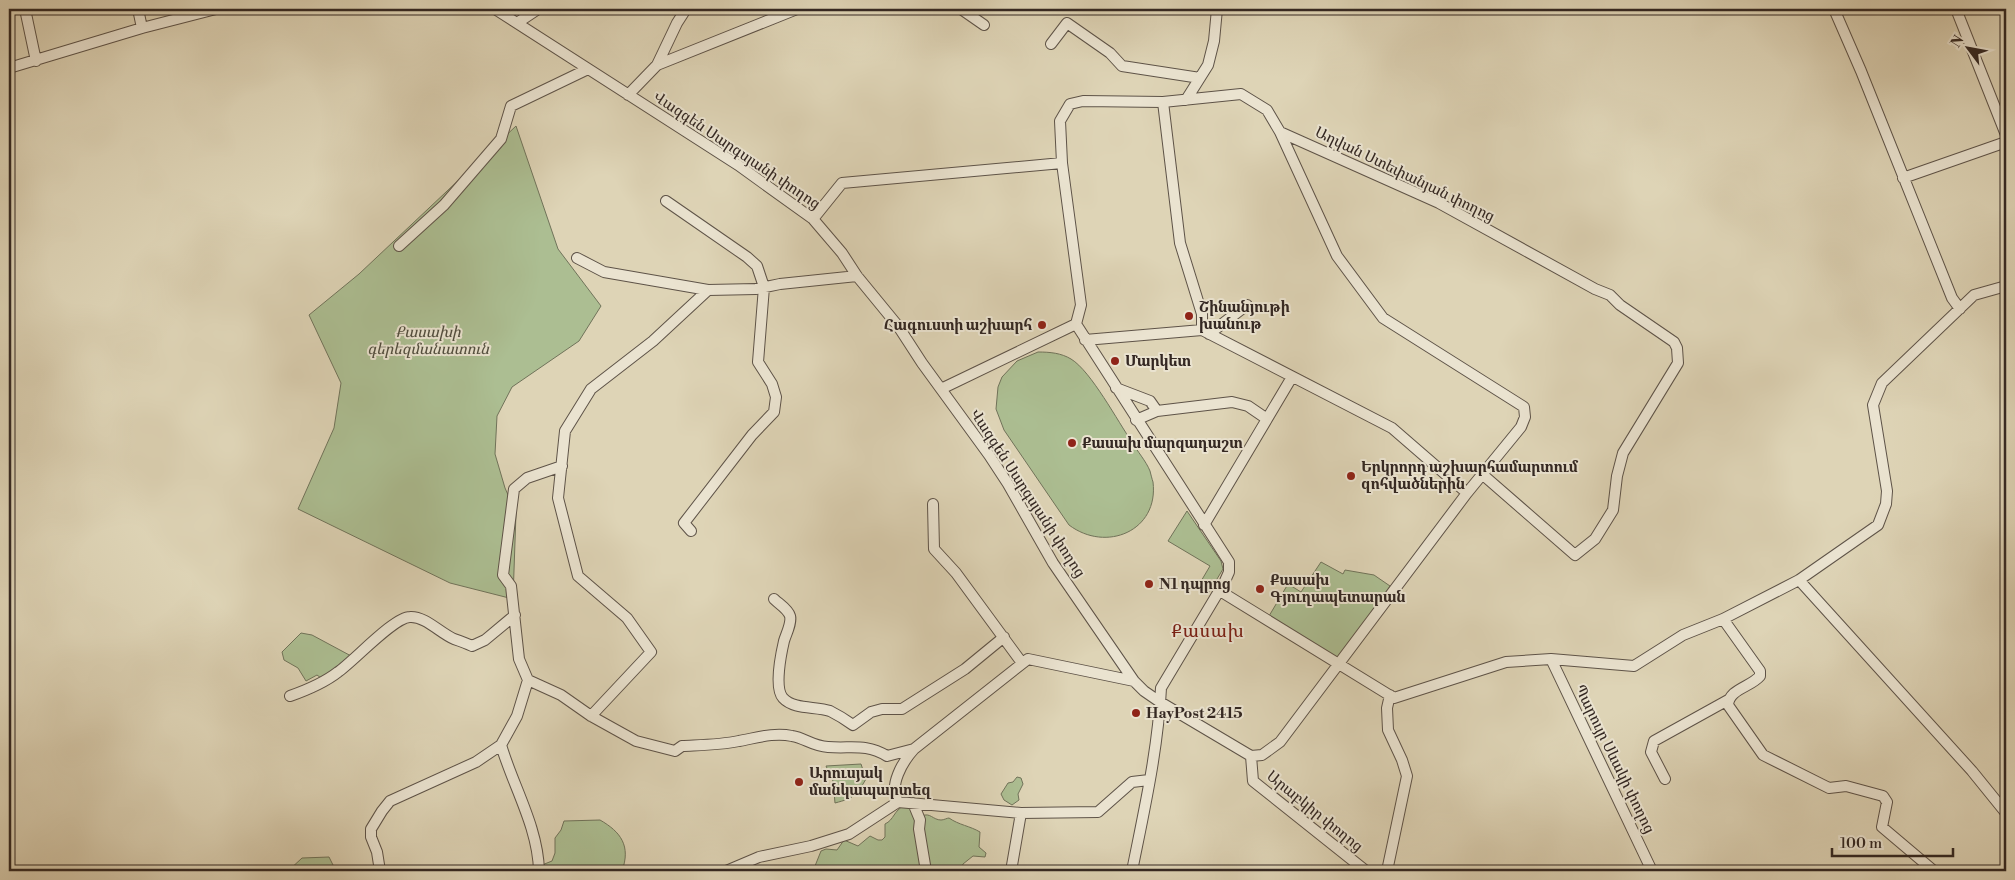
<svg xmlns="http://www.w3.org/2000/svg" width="2015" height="880" font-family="'Libre Bodoni','Noto Serif Armenian',serif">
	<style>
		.green { fill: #acbe92; stroke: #70735a }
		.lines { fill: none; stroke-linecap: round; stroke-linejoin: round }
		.minor-casing { stroke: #5e5348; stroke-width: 12 }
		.minor { stroke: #eae3d0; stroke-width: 10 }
		.poi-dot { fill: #8f2418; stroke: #eae3d0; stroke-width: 2 }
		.labels { text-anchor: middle; stroke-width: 4; stroke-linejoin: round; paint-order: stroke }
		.street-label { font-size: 15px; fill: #342823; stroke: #eae3d0 }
		.poi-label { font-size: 15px; font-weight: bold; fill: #342823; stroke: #eae3d0; text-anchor: start }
		.park-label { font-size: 15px; font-style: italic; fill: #524e3f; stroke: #eae3d0 }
		.quarter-label { font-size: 18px; letter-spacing: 1px; fill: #7a1f14; stroke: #eae3d0 }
	</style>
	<rect width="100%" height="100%" fill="#ded4b6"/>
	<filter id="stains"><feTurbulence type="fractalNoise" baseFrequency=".004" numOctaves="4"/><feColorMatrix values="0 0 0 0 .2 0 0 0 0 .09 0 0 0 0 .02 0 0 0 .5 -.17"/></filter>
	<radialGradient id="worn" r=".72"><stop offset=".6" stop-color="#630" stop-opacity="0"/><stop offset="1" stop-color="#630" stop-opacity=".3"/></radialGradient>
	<path class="green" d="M516 126 558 249 601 306 579 341 512 387 497 416 495 454 505 488 516 513 513 599 450 583 298 509 334 428 341 383 309 315 359 274Z
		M1038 352C1050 352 1061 353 1071 359 1091 371 1118 422 1132 442 1137 451 1146 461 1150 471 1151 475 1152 479 1153 482 1159 531 1106 553 1069 525L1004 430 996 409 998 387 1002 377 1017 361Z
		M1187 511 1221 561 1223 569 1208 594 1197 588 1210 566 1168 541Z
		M1321 562 1343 574 1345 570 1374 575 1390 586 1340 662 1269 616 1288 584 1301 592Z
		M301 633 312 635 353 657 321 678 317 675 306 681 298 668 284 660 282 652Z
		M861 764 866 779C856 796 854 798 835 803L833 781 826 766Z
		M1017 777 1021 778 1023 784 1018 794 1019 800 1012 805 1004 800 1001 794 1008 783 1013 782Z
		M904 806 909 807 922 816C930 812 933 820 941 820 944 820 947 818 949 818 959 825 970 826 980 832L979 847 986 853 985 857 973 856 963 864 961 871H813L821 851 826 849 837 850 844 840 858 846 870 836 878 840H882L885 837V824C894 820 894 810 904 806Z
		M600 820C621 832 631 846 622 871H542V865L552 861 555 853V838L561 830 564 821Z
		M329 857 336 871H288L302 858Z"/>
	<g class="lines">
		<defs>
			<path id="minor" d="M25 9 36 61
				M138 9 142 28
				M495 9 738 165 813 219 842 253 857 276 898 326 922 363 989 455 1008 484 1053 563 1134 681 1144 691 1160 702 1251 756 1262 755 1280 742 1467 493 1521 427 1525 417 1524 407 1383 318 1337 256 1280 132 1267 110 1241 94 1163 102 1083 101 1070 104 1060 121 1062 163 1081 305 1076 324 1229 562V572L1225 581 1161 688C1158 750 1144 811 1132 871
				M961 9 984 25
				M1834 9 1861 71 1952 298 1960 309
				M1956 9 2006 135
				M517 23 538 9
				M1051 44 1067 23 1110 53 1122 66 1200 78
				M657 65 677 23 686 9
				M9 68 142 28 216 9
				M628 95 657 65 797 9
				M1186 100 1208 65 1214 41 1217 9
				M1163 102 1180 243 1202 314V330
				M1280 132 1439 203 1595 289 1610 295 1620 305 1674 342 1677 348 1678 363 1623 453 1617 476 1613 510 1595 539 1575 555 1482 474
				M1903 178 2006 142
				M666 201 747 257 757 266 764 287 758 362 772 384 776 397 774 412 752 435 684 523 691 531
				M813 219 842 183 1062 163
				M399 246 444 205 501 139 511 106 588 69
				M577 258 604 272 708 290 756 289 780 284 857 276
				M1202 330 1392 428 1467 493
				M1209 334 1247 305
				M1085 340 1202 330
				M1116 388 1150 401 1157 411
				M941 389 1076 324
				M1136 420 1157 411 1232 402 1248 406 1267 419
				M933 504 934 549 956 573 1022 663
				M1204 525 1292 377
				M1799 580 1972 771 2006 813
				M1220 591 1394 698 1506 662 1551 659 1634 666 1683 635 1723 619 1799 580 1878 525 1886 504 1887 491 1873 405 1882 383 1974 295 2006 286
				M774 599C779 604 788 609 790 616 792 623 786 634 784 641 781 654 774 688 783 698 794 710 816 706 830 711 838 715 846 720 853 725L871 712 882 709H902L965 669 1004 637
				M1723 619 1760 671V676C1751 687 1729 689 1728 705L1763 755 1829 788 1846 786 1883 796 1887 802 1882 827 1934 871
				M1551 659 1652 871
				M528 680 561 695 591 716 636 741 675 751 682 746C701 745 720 745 739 741 756 738 774 732 792 736 805 738 812 746 828 747 851 749 865 743 887 756L914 749
				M290 696C307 690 324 683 338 672 354 661 394 617 410 617 425 616 440 633 454 639 460 641 466 643 472 646L485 640 515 615
				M591 716 651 652 627 618 578 576 558 498 565 431 591 389 653 341 708 290
				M501 745C513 786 538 827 539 871
				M1251 756 1253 781 1366 871
				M1665 779 1651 752 1654 741 1728 700
				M898 802C888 786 903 761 914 749L1028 659 1134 681
				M898 802 1021 813 1098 812 1132 782 1149 780
				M913 803 920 820 919 829 926 871
				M380 871 377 852 371 837V829L382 811 390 801 476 762 501 745 517 716 528 680 519 659 511 586 503 575 514 489 527 478 562 466
				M726 871 759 857 811 846 849 834 898 802
				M1011 871 1021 813
				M1387 871 1407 776 1402 760 1388 730 1387 708 1390 695"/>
		</defs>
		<use href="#minor" class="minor-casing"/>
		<use href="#minor" class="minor"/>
	</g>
	<g class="poi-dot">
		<circle cx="1189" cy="316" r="5"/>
		<circle cx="1042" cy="325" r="5"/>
		<circle cx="1115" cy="361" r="5"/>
		<circle cx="1072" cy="443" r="5"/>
		<circle cx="1351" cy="476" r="5"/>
		<circle cx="1149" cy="584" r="5"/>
		<circle cx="1260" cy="589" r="5"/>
		<circle cx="1136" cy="713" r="5"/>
		<circle cx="799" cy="782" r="5"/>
	</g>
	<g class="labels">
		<g class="street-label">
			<text transform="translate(737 150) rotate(34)" y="5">Վազգեն Սարգսյանի փողոց</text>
			<text transform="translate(1405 174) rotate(26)" y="5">Աղվան Ստեփանյան փողոց</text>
			<text transform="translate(1028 493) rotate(57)" y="5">Վազգեն Սարգսյանի փողոց</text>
			<text transform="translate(1615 759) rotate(64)" y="5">Պարույր Սևակի փողոց</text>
			<text transform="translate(1315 811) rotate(39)" y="5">Արաբկիր փողոց</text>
		</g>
		<g class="poi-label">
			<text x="1199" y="312">Շինանյութի<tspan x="1199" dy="17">խանութ</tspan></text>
			<text x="1032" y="330" text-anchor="end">Հագուստի աշխարհ</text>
			<text x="1125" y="366">Մարկետ</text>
			<text x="1082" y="448">Քասախ մարզադաշտ</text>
			<text x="1361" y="472">Երկրորդ աշխարհամարտում<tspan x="1361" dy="17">զոհվածներին</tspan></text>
			<text x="1270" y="585">Քասախ<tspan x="1270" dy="17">Գյուղապետարան</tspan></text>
			<text x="1159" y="589">N1 դպրոց</text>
			<text x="1146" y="718">HayPost 2415</text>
			<text x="809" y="778">Արուսյակ<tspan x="809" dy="17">մանկապարտեզ</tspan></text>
		</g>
		<g class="park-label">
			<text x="428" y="337">Քասախի<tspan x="428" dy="17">գերեզմանատուն</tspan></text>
		</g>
		<g class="quarter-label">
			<text x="1208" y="637">Քասախ</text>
		</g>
	</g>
	<rect width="2015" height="880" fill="none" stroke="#ded4b6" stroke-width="30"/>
	<rect x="10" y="10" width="1995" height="860" fill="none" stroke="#342823" stroke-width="2.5"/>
	<rect x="15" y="15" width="1985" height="850" fill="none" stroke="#342823"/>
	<g transform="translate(1968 48) rotate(302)" stroke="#eae3d0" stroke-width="4" paint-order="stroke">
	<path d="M0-4L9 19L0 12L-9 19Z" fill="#342823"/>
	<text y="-8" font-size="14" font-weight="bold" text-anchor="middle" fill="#342823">N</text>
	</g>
	<path d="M1832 848v8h121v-8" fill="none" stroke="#342823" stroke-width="2.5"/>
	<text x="1840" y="848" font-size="15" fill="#342823" stroke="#eae3d0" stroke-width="4" paint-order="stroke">100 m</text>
	<rect width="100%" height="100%" filter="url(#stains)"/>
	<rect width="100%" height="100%" fill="url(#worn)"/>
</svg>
